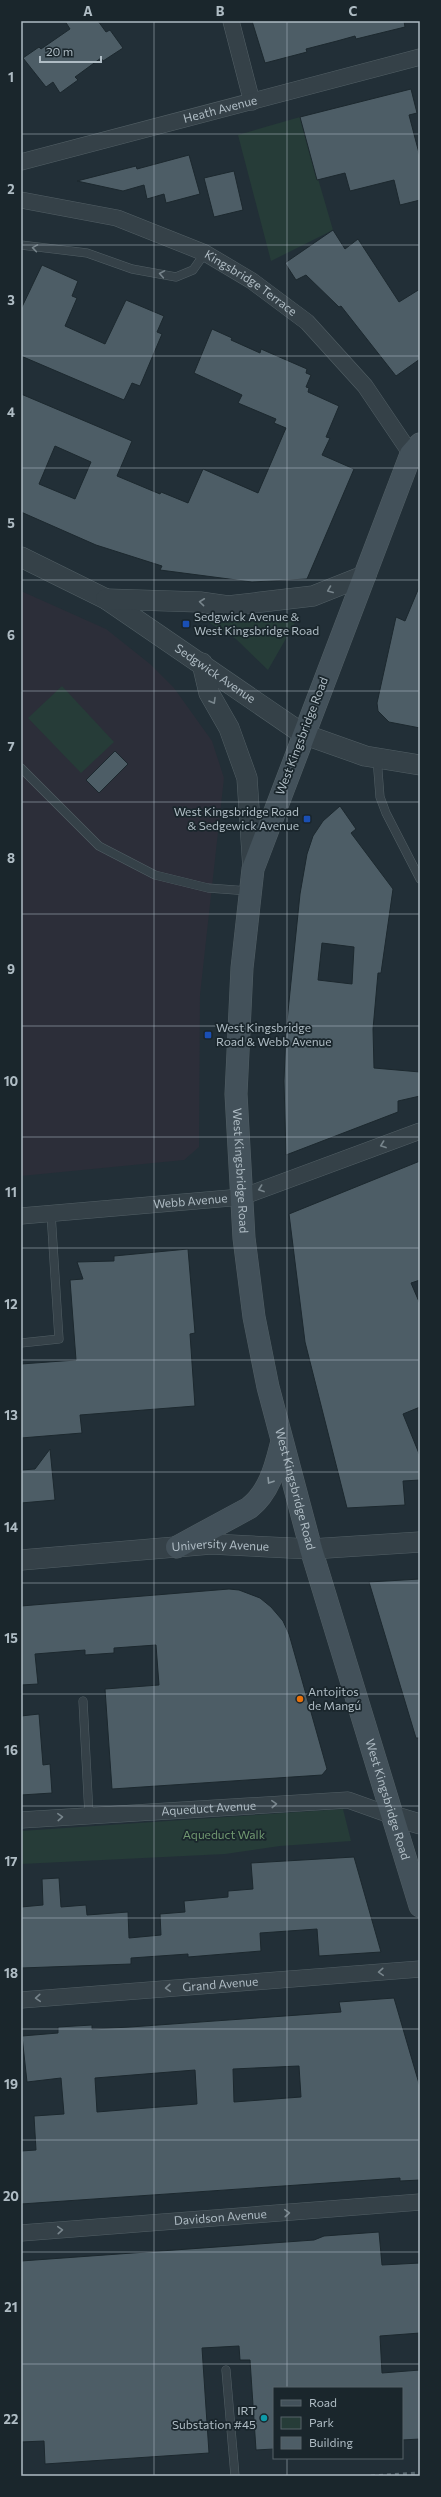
<svg xmlns="http://www.w3.org/2000/svg" width="441" height="2497" font-family="Commissioner,sans-serif">
	<style>
		.medical { fill: #2c2e39 }
		.green { fill: #263c38 }
		.building { fill: #4d5d66; stroke: #1c282e; fill-rule: evenodd }
		.lines { fill: none; stroke-linecap: round; stroke-linejoin: round }
		.service-casing { stroke: #525f65; stroke-width: 9 }
		.minor-casing { stroke: #525f65; stroke-width: 17 }
		.tertiary-casing { stroke: #525f65; stroke-width: 21 }
		.secondary-casing { stroke: #525f65; stroke-width: 23 }
		.service { stroke: #354148; stroke-width: 8 }
		.minor { stroke: #354148; stroke-width: 16 }
		.tertiary { stroke: #354148; stroke-width: 20 }
		.secondary { stroke: #43515a; stroke-width: 22 }
		.rail { stroke: #57666e; stroke-width: 3; stroke-dasharray: 4 4; stroke-linecap: butt }
		.oneway { stroke: #78858c }
		.oneway2 { stroke: #89979f }
		.grid { fill: none; stroke: #afbcc4; stroke-width: 1; stroke-opacity: 0.55 }
		.transit-dot { fill: #1a4fb4; stroke: #1a262c; stroke-width: 1.5 }
		.food-dot { fill: #e8710a; stroke: #1a262c; stroke-width: 1.5 }
		.culture-dot { fill: #0f9aa8; stroke: #1a262c; stroke-width: 1.5 }
		.labels { text-anchor: middle; stroke-width: 3.5; stroke-linejoin: round; paint-order: stroke }
		.street-label { font-size: 12px; fill: #afbcc4; stroke: #1a262c }
		.poi-label { font-size: 12px; fill: #afbcc4; stroke: #1a262c; text-anchor: start }
		.park-label { font-size: 12px; fill: #709870; stroke: #1a262c }
		.neatline { fill: none; stroke: #afbcc4; stroke-width: 1.5 }
		.grid-label { font-size: 13px; text-anchor: middle; font-weight: bold; fill: #afbcc4 }
	</style>
	<rect width="100%" height="100%" fill="#222f37"/>
	<path class="medical" d="M21 591 106 629 150 664 174 688 212 741 224 778 200 995 199 1147 184 1160 21 1176Z"/>
	<path class="green" d="M300 117 333 230 271 261 238 135Z
		M296 621 268 670 236 639 208 622Z
		M62 686 114 742 81 773 28 718Z
		M343 1809 351 1841 280 1846 225 1854 21 1864V1831Z"/>
	<path class="building" d="M65 21H98L106 32 110 30 123 48 103 61 101 58 75 77 78 80 60 93 53 82 46 87 23 58 39 47 41 49 70 29Z
		M252 21H404L405 27 356 39 355 36 337 41 306 49 307 52 265 63Z
		M411 89 417 113 409 115 420 157V200L400 205 394 180 350 191 345 173 317 180 300 117Z
		M189 155 200 194 166 203 164 194 147 199 144 185 123 191 77 181 136 166 137 169Z
		M234 171 243 210 214 217 204 178Z
		M333 230 345 249 358 239 399 302 420 289V359L396 376 341 306 339 307 306 275 296 280 285 263Z
		M42 265 78 281 72 296 77 298 65 326 105 344 126 300 164 316 157 332 162 334 140 386 132 383 124 400 21 356V309Z
		M212 329 232 338 231 340 260 353 261 349 307 369 306 373 311 375 306 387 309 388 308 392 339 406 326 437 330 438 322 455 354 469 307 579 252 582 160 570 162 566 96 545 21 512V394L132 441 117 476 160 494 161 492 188 503 203 469 258 493 286 428 274 423 276 419 238 403 242 395 194 373ZM55 446 91 462 75 499 39 484Z
		M420 585V728L389 722 378 711 377 703 396 617 405 621Z
		M115 751 128 764 99 793 86 780Z
		M340 806 356 829 351 833 393 889 381 973H378L373 1029 374 1068 420 1072V1096L398 1101V1112L286 1155 284 1081 286 1031 300 894 307 854 313 836 323 821ZM322 943 354 947 352 984 318 980Z
		M420 1161V1280L411 1283 420 1304V1407L403 1414 420 1456V1480L403 1481 405 1505 347 1508 305 1342 289 1214Z
		M188 1249 195 1333 190 1334 195 1406 80 1415 82 1433 21 1438V1364L76 1360 70 1280 83 1279 77 1262 114 1261V1256Z
		M50 1449 55 1500 21 1503V1470L35 1469Z
		M420 1579V1738H416L369 1582Z
		M229 1589 239 1590 260 1598 271 1607 283 1621 289 1634 327 1769 322 1775 112 1789 105 1689 159 1685 156 1645 114 1648V1653L85 1655V1650L35 1654 38 1684 21 1685V1606Z
		M39 1714 43 1765 50 1764 52 1793 21 1795V1716Z
		M354 1857 381 1952 319 1956 317 1929 260 1933 261 1951 188 1957V1954L131 1958V1964L21 1968V1907L43 1905 42 1879 59 1878 61 1907 86 1905 87 1915 128 1912 129 1938 161 1935 160 1914 185 1912 184 1901 228 1897V1891L253 1889 251 1863Z
		M394 1998 420 2087V2180L400 2181V2178L21 2204V2151L36 2150 34 2116 64 2114 61 2078 27 2082 22 2036 58 2033V2027L92 2025V2029L130 2027 341 2012 339 2002ZM299 2066 301 2097 234 2102 233 2069ZM195 2070 197 2104 97 2112 95 2078Z
		M379 2232 382 2265 420 2263V2333L380 2336 382 2373 420 2370V2439L402 2440V2388H274V2449L256 2450 250 2360H240L239 2346 202 2348 209 2453 45 2464 44 2441 21 2442V2261L314 2240 324 2236Z"/>
	<g class="lines">
		<defs>
			<path id="service" d="M21 245 87 253 132 269 176 277 193 270 205 253
				M377 758 380 797 386 813 420 879
				M21 768 99 846 155 875 208 888 249 891
				M21 1343 59 1339 51 1213
				M83 1701 89 1815
				M226 2370 235 2476"/>
			<g id="minor">
				<path d="M231 21 252 102"/>
				<path id="s1" d="M21 162 420 57"/>
				<path id="s2" d="M21 200 117 218 205 253 252 281 307 322 365 386 411 454 420 455"/>
				<path id="s3" d="M21 1216 242 1197 420 1131"/>
				<path id="s4" d="M21 1820 348 1800 393 1816"/>
				<path id="s5" d="M21 2000 420 1969"/>
				<path id="s6" d="M21 2233 420 2202"/>
			</g>
			<g id="tertiary">
				<path id="s7" d="M21 557 106 599 303 734 365 756 420 765"/>
				<path d="M106 599 200 602 228 606 313 596 366 575"/>
				<path d="M202 663 209 693 229 728 247 778 253 869"/>
				<path id="s8" d="M21 1560 211 1544 311 1549 420 1542"/>
				<path d="M393 1816 420 1824"/>
			</g>
			<g id="secondary">
				<path id="s9" d="M420 444 411 454 253 869 242 968 236 1094 244 1238 254 1317 268 1387 311 1549 420 1906"/>
				<path d="M177 1547 249 1508C269 1492 275 1469 281 1445"/>
			</g>
		</defs>
		<use href="#service" class="service-casing"/>
		<use href="#minor" class="minor-casing"/>
		<use href="#tertiary" class="tertiary-casing"/>
		<use href="#secondary" class="secondary-casing"/>
		<use href="#service" class="service"/>
		<use href="#minor" class="minor"/>
		<use href="#tertiary" class="tertiary"/>
		<use href="#secondary" class="secondary"/>
		<path class="rail" d="M371 2476 420 2473"/>
	</g>
	<defs><path id="oneway-chevron" d="M-2-3.5L2.5 0L-2 3.5" fill="none" stroke-width="1.6" stroke-linecap="round" stroke-linejoin="round"/></defs>
	<g class="oneway">
		<use href="#oneway-chevron" transform="translate(35 248) rotate(-171)"/>
		<use href="#oneway-chevron" transform="translate(162 274) rotate(-170)"/>
		<use href="#oneway-chevron" transform="translate(330 590) rotate(158)"/>
		<use href="#oneway-chevron" transform="translate(202 602) rotate(-174)"/>
		<use href="#oneway-chevron" transform="translate(213 701) rotate(60)"/>
		<use href="#oneway-chevron" transform="translate(383 1145) rotate(160)"/>
		<use href="#oneway-chevron" transform="translate(261 1189) rotate(160)"/>
		<use href="#oneway-chevron" transform="translate(274 1804) rotate(-3)"/>
		<use href="#oneway-chevron" transform="translate(60 1817) rotate(-3)"/>
		<use href="#oneway-chevron" transform="translate(381 1972) rotate(176)"/>
		<use href="#oneway-chevron" transform="translate(168 1988) rotate(176)"/>
		<use href="#oneway-chevron" transform="translate(38 1998) rotate(176)"/>
		<use href="#oneway-chevron" transform="translate(287 2213) rotate(-4)"/>
		<use href="#oneway-chevron" transform="translate(60 2230) rotate(-4)"/>
	</g>
	<use class="oneway2" href="#oneway-chevron" transform="translate(270 1481) rotate(122)"/>
	<path class="grid" d="M154 21V2476M287 21V2388M21 134H420M21 245H420M21 356H420M21 468H420M21 580H420M21 691H420M21 802H420M21 914H420M21 1026H420M21 1137H420M21 1248H420M21 1360H420M21 1472H420M21 1583H420M21 1694H420M21 1806H420M21 1918H420M21 2029H420M21 2140H420M21 2252H420M21 2364H420M287 2458V2476"/>
	<g class="transit-dot">
		<rect x="182" y="620" width="8" height="8" rx="2"/>
		<rect x="303" y="815" width="8" height="8" rx="2"/>
		<rect x="204" y="1031" width="8" height="8" rx="2"/>
	</g>
	<circle class="food-dot" cx="300" cy="1699" r="4"/>
	<circle class="culture-dot" cx="264" cy="2418" r="4"/>
	<g class="labels">
		<g class="street-label">
			<text dy="4" stroke="none"><textPath href="#s1" startOffset="206">Heath Avenue</textPath></text>
			<text dy="4" stroke="none"><textPath href="#s2" startOffset="247">Kingsbridge Terrace</textPath></text>
			<text dy="4" stroke="none"><textPath href="#s7" startOffset="227">Sedgwick Avenue</textPath></text>
			<text transform="translate(302 736) rotate(-69)" y="4">West Kingsbridge Road</text>
			<text dy="4" stroke="none"><textPath href="#s9" startOffset="760">West Kingsbridge Road</textPath></text>
			<text dy="4" stroke="none"><textPath href="#s3" startOffset="170">Webb Avenue</textPath></text>
			<text dy="4" stroke="none"><textPath href="#s9" startOffset="1084">West Kingsbridge Road</textPath></text>
			<text dy="4" stroke="none"><textPath href="#s8" startOffset="200">University Avenue</textPath></text>
			<text dy="4" stroke="none"><textPath href="#s9" startOffset="1408">West Kingsbridge Road</textPath></text>
			<text dy="4" stroke="none"><textPath href="#s4" startOffset="188">Aqueduct Avenue</textPath></text>
			<text dy="4" stroke="none"><textPath href="#s5" startOffset="200">Grand Avenue</textPath></text>
			<text dy="4" stroke="none"><textPath href="#s6" startOffset="200">Davidson Avenue</textPath></text>
		</g>
		<g class="poi-label">
			<text x="194" y="621">Sedgwick Avenue &amp;<tspan x="194" dy="14">West Kingsbridge Road</tspan></text>
			<text x="299" y="816" text-anchor="end">West Kingsbridge Road<tspan x="299" dy="14">&amp; Sedgewick Avenue</tspan></text>
			<text x="216" y="1032">West Kingsbridge<tspan x="216" dy="14">Road &amp; Webb Avenue</tspan></text>
			<text x="308" y="1696">Antojitos<tspan x="308" dy="14">de Mangú</tspan></text>
			<text x="256" y="2415" text-anchor="end">IRT<tspan x="256" dy="14">Substation #45</tspan></text>
		</g>
		<g class="park-label">
			<text x="224" y="1839">Aqueduct Walk</text>
		</g>
	</g>
	<rect width="441" height="2497" fill="none" stroke="#1a262c" stroke-width="44"/>
	<rect x="273" y="2387" width="130" height="72" fill="#1a262c" stroke="#566269"/>
	<rect x="281" y="2400" width="20" height="6" fill="#43515a" stroke="#566269"/>
	<text x="309" y="2407" font-size="12" fill="#afbcc4">Road</text>
	<rect x="281" y="2417" width="20" height="12" fill="#263c38" stroke="#566269"/>
	<text x="309" y="2427" font-size="12" fill="#afbcc4">Park</text>
	<rect x="281" y="2437" width="20" height="12" fill="#4d5d66" stroke="#566269"/>
	<text x="309" y="2447" font-size="12" fill="#afbcc4">Building</text>
	<path d="M40 56v6h61v-6" fill="none" stroke="#afbcc4" stroke-width="2"/>
	<text x="46" y="56" font-size="12" fill="#afbcc4" stroke="#1a262c" stroke-width="3" paint-order="stroke">20 m</text>
	<rect x="22" y="22" width="397" height="2453" class="neatline"/>
	<g class="grid-label">
		<text x="88" y="16">A</text>
		<text x="220" y="16">B</text>
		<text x="353" y="16">C</text>
		<text x="11" y="82">1</text>
		<text x="11" y="194">2</text>
		<text x="11" y="305">3</text>
		<text x="11" y="417">4</text>
		<text x="11" y="528">5</text>
		<text x="11" y="640">6</text>
		<text x="11" y="751">7</text>
		<text x="11" y="863">8</text>
		<text x="11" y="974">9</text>
		<text x="11" y="1086">10</text>
		<text x="11" y="1197">11</text>
		<text x="11" y="1309">12</text>
		<text x="11" y="1420">13</text>
		<text x="11" y="1532">14</text>
		<text x="11" y="1643">15</text>
		<text x="11" y="1755">16</text>
		<text x="11" y="1866">17</text>
		<text x="11" y="1978">18</text>
		<text x="11" y="2089">19</text>
		<text x="11" y="2201">20</text>
		<text x="11" y="2312">21</text>
		<text x="11" y="2424">22</text>
	</g>
</svg>
